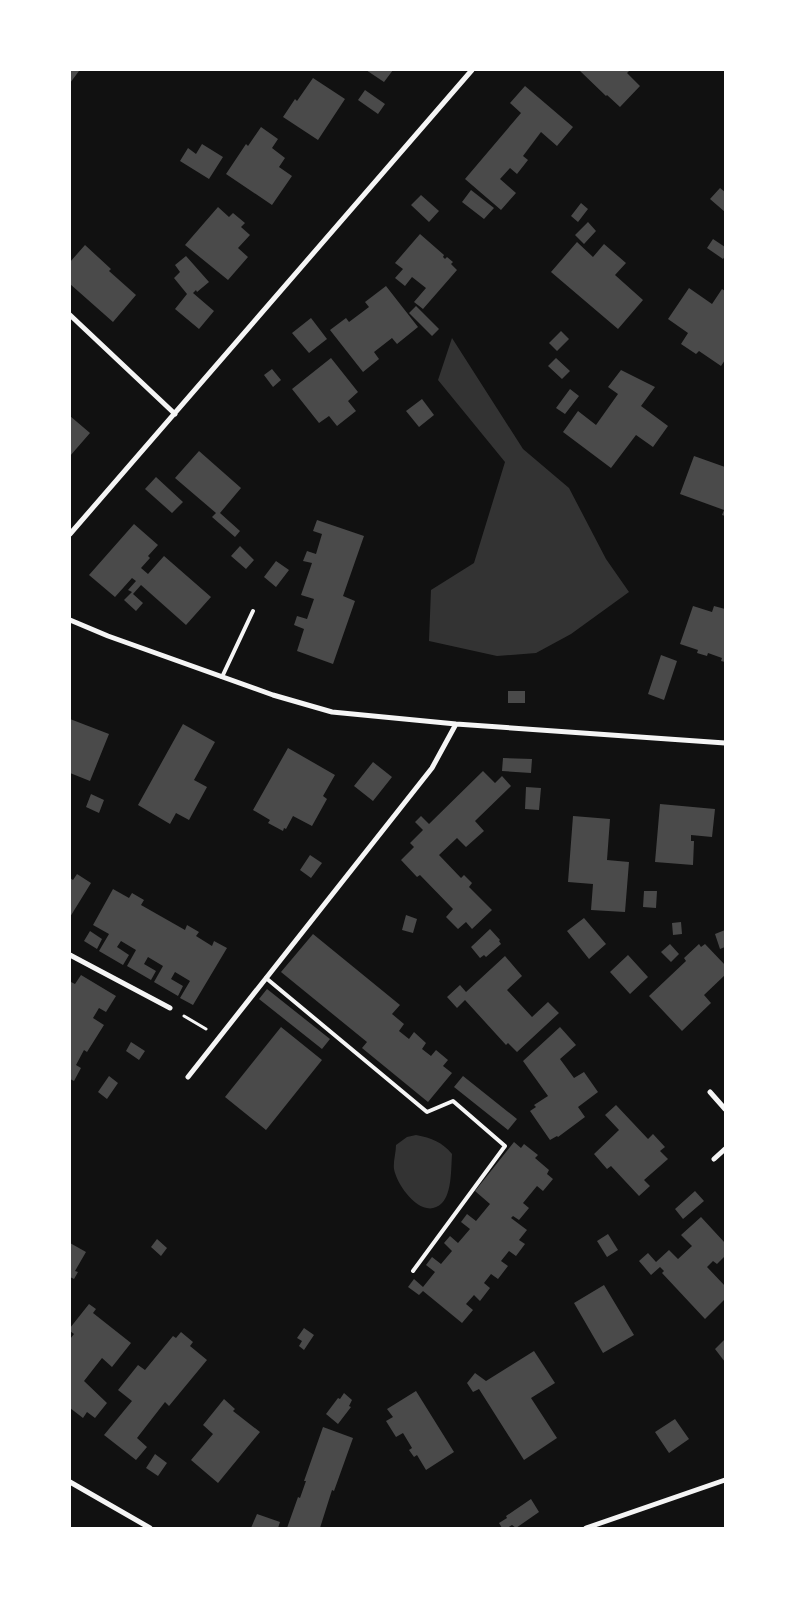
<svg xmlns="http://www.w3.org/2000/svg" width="795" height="1598" font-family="'Fira Sans Condensed',sans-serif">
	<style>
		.water { fill: #333 }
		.building { fill: #4a4a4a }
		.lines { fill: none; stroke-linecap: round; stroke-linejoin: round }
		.path { stroke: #f5f5f5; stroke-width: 3 }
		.service { stroke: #f5f5f5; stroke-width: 4 }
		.minor { stroke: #f5f5f5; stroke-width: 5 }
	</style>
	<rect width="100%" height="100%" fill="#111"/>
	<path class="water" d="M452 338 523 449 569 488 606 559 629 592 571 634 536 653 497 656 429 641 431 590 474 563 505 462 438 380Z
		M416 1135C432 1138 442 1142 452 1154 451 1168 452 1193 442 1203 423 1222 397 1186 394 1169 393 1162 396 1153 396 1145L407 1137Z"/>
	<path class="building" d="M70 70 79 71 70 83Z
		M366 70H393L384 82Z
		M579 70H630L627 73 640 86 620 107 607 95 606 96Z
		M313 78 345 99 318 140 283 117 295 99 297 101Z
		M525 86 573 127 557 146 541 132 523 156 528 160 517 174 510 168 500 179 516 193 501 210 465 179 521 113 510 103Z
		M365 90 385 104 378 114 358 100Z
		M261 127 278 139 272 148 285 158 279 167 292 176 272 205 226 174 246 144 248 146Z
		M202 144 223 157 209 179 180 161 188 148 196 154Z
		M720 188 725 192V212L710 199Z
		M471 190 494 208 484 219 462 202Z
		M421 195 439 211 429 222 411 205Z
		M581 203 588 209 578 222 571 216Z
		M218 207 229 217 233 213 245 223 241 227 250 235 238 248 248 257 228 280 185 245Z
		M588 222 596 231 584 244 575 235Z
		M420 234 444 255 443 257 445 259 447 257 453 262 451 264 457 270 423 309 414 302 426 288 412 277 405 286 395 278 403 269 395 263Z
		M713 239 725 247V256L723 259 707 248Z
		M577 242 593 257 604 244 626 263 615 275 643 300 618 329 551 272Z
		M85 245 111 269 109 271 136 295 113 322 70 284V262Z
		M186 256 209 282 197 292 196 290 193 293 214 311 199 329 175 309 187 294 174 278 180 272 175 265Z
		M386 286 418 327 397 344 392 338 374 352 379 359 363 372 330 330 346 318 349 322 369 307 365 302Z
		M689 288 712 304 722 289 725 291V360L721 366 699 351 696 354 681 344 688 333 668 319Z
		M416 306 439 329 432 336 409 313Z
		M311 318 327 339 309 353 292 333Z
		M561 331 569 339 557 351 549 343Z
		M331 358 358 392 348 401 356 411 337 426 329 416 319 423 292 389Z
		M556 358 570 371 562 379 548 366Z
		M272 369 281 380 273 387 264 375Z
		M621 370 655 387 641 406 668 426 653 447 636 435 611 468 563 432 578 411 596 425 618 394 608 387Z
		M570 389 579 396 565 414 556 408Z
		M422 399 434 415 419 427 406 411Z
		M70 416 90 433 70 456Z
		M199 451 241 488 220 513 240 531 235 537 212 517 216 513 175 478Z
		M694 456 725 467V516L722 515 724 510 680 494Z
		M156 477 183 502 172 513 145 489Z
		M317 520 364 536 343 596 355 601 333 664 297 651 304 629 294 625 297 616 307 619 314 599 301 595 312 563 303 561 307 551 316 554 322 534 313 531Z
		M134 524 158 545 148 556 150 558 141 568 148 574 164 556 211 597 186 625 141 585 133 594 143 603 136 611 124 600 132 592 128 590 136 581 132 578 115 597 89 575Z
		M240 546 254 560 246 569 231 556Z
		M276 561 289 570 276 587 264 577Z
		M693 606 712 612 714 606 725 609V662L721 661 722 658 708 653 707 656 697 653 698 650 680 644Z
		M661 655 677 661 664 700 648 694Z
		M508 691H525V703H508Z
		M70 719 109 734 90 781 70 773Z
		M183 724 215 742 194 780 207 787 189 820 176 813 170 824 138 805Z
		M288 748 335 775 323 796 327 799 312 826 293 816 286 829 284 828 283 831 268 823 270 820 253 810Z
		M503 758 532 759 531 773 502 771Z
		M373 762 392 777 373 801 354 786Z
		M483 771 495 783 502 776 511 786 475 821 484 831 466 847 457 838 439 855 461 878 464 875 472 883 469 887 492 910 472 929 466 922 458 929 446 917 453 909 420 875 417 877 401 860 414 847 410 843 423 830 415 822 421 816 429 824Z
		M526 787 541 788 539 810 525 809Z
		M91 794 104 800 99 813 86 807Z
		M660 804 715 809 712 837 691 835V841H694L693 865 655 862Z
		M573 816 610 819 607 860 629 862 625 912 591 910 593 884 568 882Z
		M310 855 322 863 311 878 300 870Z
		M77 874 91 883 70 917V878L73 880Z
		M113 889 129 898 132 893 144 900 141 905 185 930 187 925 199 932 196 936 212 946 214 941 227 948 193 1005 180 998 190 981 175 972 171 979 183 986 178 996 154 982 163 966 148 957 144 964 156 971 151 980 127 966 136 950 121 941 117 947 129 955 123 965 99 951 109 934 93 925Z
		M644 891H657L656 908 643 907Z
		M406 915 417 919 413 933 402 930Z
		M584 918 606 944 589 959 567 931Z
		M681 922 682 934 673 935 672 923Z
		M490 929 500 940 499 941 501 944 486 957 484 955 480 958 471 947Z
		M725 930V947L720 949 715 934Z
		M90 931 102 939 97 949 84 941Z
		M313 934 400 1005 392 1014 404 1024 399 1031 409 1039 414 1032 426 1043 422 1049 431 1056 436 1050 448 1060 443 1066 452 1073 428 1102 362 1048 367 1042 281 972Z
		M670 944 679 954 671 962 661 952Z
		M699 944 701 947 705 944 725 965V975L704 995 711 1003 682 1031 649 996 686 961 684 958Z
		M628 955 648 977 630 994 610 972Z
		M505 956 522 976 507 990 532 1017 548 1002 559 1013 517 1052 508 1043 506 1045 465 1000 457 1008 447 997 460 985 466 992Z
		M81 975 116 996 106 1012 99 1008 93 1018 104 1025 87 1052 84 1050 76 1065 81 1068 74 1081 70 1079V985L71 982 75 984Z
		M267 989 330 1039 322 1049 259 999Z
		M281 1027 322 1060 266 1130 225 1097Z
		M560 1027 576 1045 560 1059 574 1078 584 1072 598 1092 578 1107 585 1117 558 1137 557 1136 550 1140 530 1111 536 1107 534 1105 548 1096 523 1061Z
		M131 1042 145 1051 139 1060 126 1051Z
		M109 1076 118 1083 107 1099 98 1092Z
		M463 1076 517 1119 508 1130 454 1087Z
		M616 1105 648 1139 653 1134 665 1147 660 1151 668 1159 644 1180 650 1186 639 1196 611 1166 607 1169 594 1154 619 1130 605 1115Z
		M514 1142 521 1148 524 1144 538 1155 535 1158 549 1170 547 1174 553 1179 543 1191 537 1186 523 1203 529 1208 519 1220 513 1216 511 1218 527 1230 519 1240 525 1244 516 1256 509 1251 501 1261 508 1266 498 1279 491 1274 484 1283 490 1288 480 1301 474 1295 466 1304 473 1310 462 1323 423 1291 419 1295 408 1287 414 1279 423 1287 435 1272 426 1265 432 1257 441 1264 452 1251 444 1243 450 1236 458 1243 470 1229 461 1222 467 1214 476 1221 490 1204 475 1191Z
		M695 1191 704 1201 683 1219 675 1209Z
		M701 1217 725 1243V1256L717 1264 713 1261 707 1267 725 1286V1299L705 1319 662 1273 664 1271 660 1267 651 1275 639 1261 648 1253 656 1262 669 1250 678 1259 692 1246 681 1235Z
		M608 1234 618 1250 607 1257 597 1241Z
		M157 1239 167 1248 161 1256 151 1247Z
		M70 1243 86 1252 75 1271 78 1272 74 1279 70 1277Z
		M604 1285 634 1335 603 1353 574 1303Z
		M89 1304 96 1309 93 1313 131 1343 112 1367 102 1358 84 1381 107 1403 95 1418 87 1412 83 1418 70 1408V1339L74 1334 70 1331V1328Z
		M304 1328 314 1335 304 1350 299 1346 302 1341 297 1338Z
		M181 1332 193 1342 190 1346 207 1360 169 1406 165 1402 137 1438 147 1447 136 1460 104 1435 132 1401 118 1390 138 1365 145 1370 173 1336 176 1338Z
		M725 1339V1362L715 1349Z
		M534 1351 555 1383 531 1398 557 1438 524 1460 479 1389 473 1392 467 1383 475 1373 486 1381Z
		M416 1391 454 1452 426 1470 417 1455 414 1457 409 1450 412 1448 403 1433 396 1437 386 1421 393 1417 387 1409Z
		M344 1393 352 1400 349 1406 351 1407 338 1424 326 1414 338 1398 340 1399Z
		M224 1399 235 1409 233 1411 260 1432 218 1483 191 1460 213 1434 203 1425Z
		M675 1419 689 1439 669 1453 655 1432Z
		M323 1427 353 1438 334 1491 332 1490 320 1528H287L298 1497 300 1498 306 1481H304Z
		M155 1454 167 1463 158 1476 146 1468Z
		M531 1499 539 1512 516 1528 512 1525 507 1528H502L499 1523 507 1518 506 1516Z
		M257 1514 280 1522 278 1528H251Z"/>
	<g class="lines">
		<path class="path" d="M184 1016 206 1029"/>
		<path class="service" d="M222 677 253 611
			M266 978 427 1112 453 1101 505 1146 413 1271"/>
		<path class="minor" d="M70 315 175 414
			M70 534 472 70
			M70 620 108 636 273 695 332 712 456 724 725 743
			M70 955 170 1008
			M188 1077 432 768 456 724
			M710 1092 725 1109
			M714 1159 725 1149
			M70 1482 150 1528
			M586 1528 725 1480"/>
	</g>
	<rect width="795" height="1598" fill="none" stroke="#ffffff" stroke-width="142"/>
</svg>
